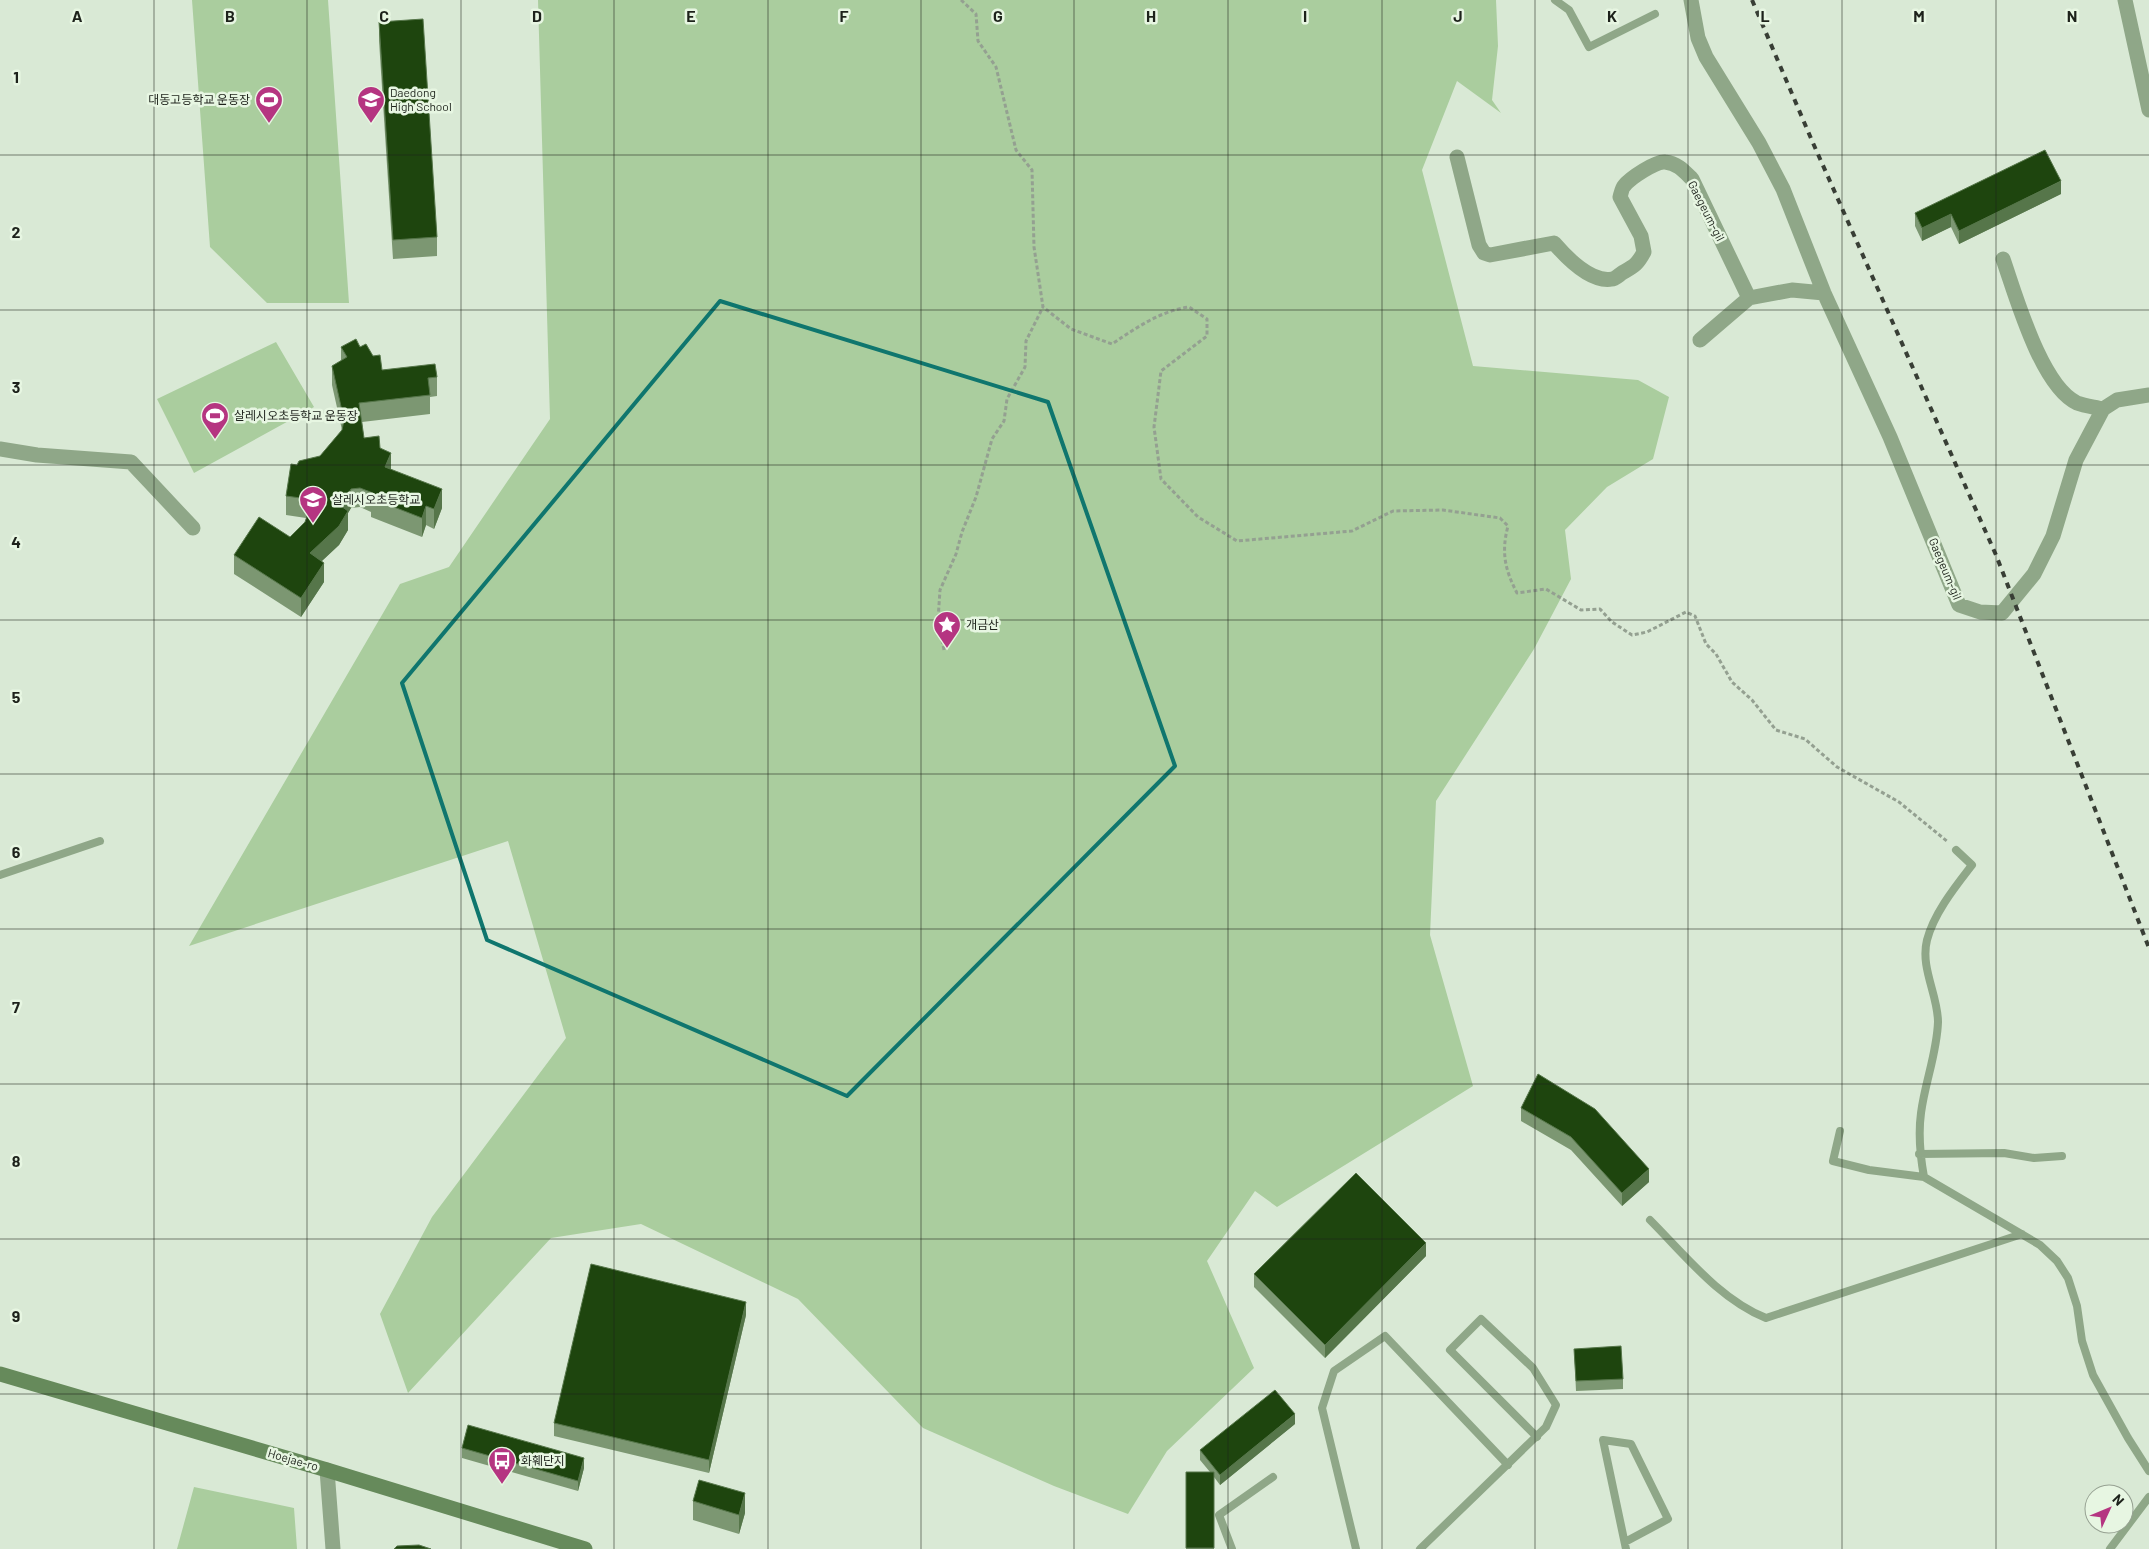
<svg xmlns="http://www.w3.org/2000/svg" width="2149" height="1549" font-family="Barlow,'Noto Sans KR',sans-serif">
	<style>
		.green { fill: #aacd9e }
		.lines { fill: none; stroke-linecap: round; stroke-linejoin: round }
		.path { stroke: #94a091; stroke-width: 3; stroke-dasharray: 4 2.5; stroke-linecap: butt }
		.service { stroke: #8fa788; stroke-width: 8 }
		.minor { stroke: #8fa788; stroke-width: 15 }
		.tertiary { stroke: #8fa788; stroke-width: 15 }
		.secondary { stroke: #668a5b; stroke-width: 15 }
		.rail { stroke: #383e35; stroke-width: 4; stroke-dasharray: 6 6; stroke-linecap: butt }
		.wall { fill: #7c9772 }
		.shaded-wall { fill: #56764a }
		.building { fill: #1e450e; stroke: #56764a }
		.marked { fill: none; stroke: #0f766e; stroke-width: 4; stroke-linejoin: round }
		.grid { fill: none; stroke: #1d221b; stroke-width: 1; stroke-opacity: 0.55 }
		.labels { text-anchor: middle; stroke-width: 5; stroke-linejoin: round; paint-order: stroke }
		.poi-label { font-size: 12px; fill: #1d221b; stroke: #e7f6e2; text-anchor: start }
		.street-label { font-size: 12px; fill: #1d221b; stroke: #e7f6e2 }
		.grid-label { font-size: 16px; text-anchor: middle; font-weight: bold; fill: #1d221b; stroke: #e7f6e2; stroke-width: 5; stroke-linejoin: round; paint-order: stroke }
	</style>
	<rect width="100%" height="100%" fill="#d9e9d5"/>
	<path class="green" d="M192 0H328L349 303H267L210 247Z
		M538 0H1496L1498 46 1492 100 1501 113 1457 81 1422 170 1473 366 1638 380 1669 397 1653 459 1607 487 1565 530 1571 579 1534 649 1436 801 1430 935 1473 1086 1277 1207 1255 1191 1207 1261 1254 1368 1167 1451 1128 1514 1054 1486 923 1428 798 1299 641 1224 551 1238 408 1393 380 1314 432 1217 566 1038 508 841 189 946 400 584 449 567 550 419Z
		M276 342 314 407 194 473 157 399Z
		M194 1487 294 1508 297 1549H177Z"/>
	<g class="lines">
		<path class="path" d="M961 0 976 14 978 41 996 67 1016 150 1032 170 1034 247 1043 307 1071 329 1112 344C1136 328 1160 311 1189 307L1207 319V336L1161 371 1154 427 1161 479 1198 517 1237 541 1352 531 1393 511 1443 510 1500 518 1508 526C1501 552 1505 570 1517 593L1546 589 1581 610 1600 609 1612 622 1632 635 1647 632 1686 612 1695 616 1706 644 1716 654 1732 682 1752 700 1776 730 1805 739 1837 767 1899 802 1948 842
			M944 650 938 620 940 590 956 554 962 532 976 497 992 439 1004 421 1007 399 1025 367 1026 341 1043 307"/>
		<path class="service" d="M1555 0 1569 10 1589 47 1655 14
			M1956 850 1972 865C1955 887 1934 913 1927 940 1920 968 1938 995 1938 1022 1937 1053 1925 1082 1921 1113 1918 1135 1920 1155 1924 1177L2040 1245 2057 1261 2068 1278 2077 1306 2082 1341 2093 1375 2128 1438 2149 1471
			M0 875 100 841
			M1840 1131 1833 1161 1869 1170 1924 1177
			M1919 1154 2004 1153 2034 1158 2062 1156
			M1650 1220C1685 1255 1719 1299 1766 1318L2022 1234
			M1625 1542 1668 1519 1631 1444 1603 1440 1626 1549
			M1232 1549 1219 1515 1273 1477
			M1356 1549 1322 1408 1334 1371 1385 1336 1508 1465
			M1420 1549 1546 1427 1556 1405 1533 1368 1481 1319 1450 1350 1537 1437
			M2110 1549 2149 1497"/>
		<path class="minor" d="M1691 0 1698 38 1706 57 1759 143 1783 189 1824 293 1890 437 1959 605 1980 612 2002 613 2034 574 2053 536 2076 460 2103 409 2117 400 2149 395
			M1457 157 1479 245 1484 253 1490 255 1554 243C1566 257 1591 283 1612 279 1615 279 1619 275 1622 273 1634 266 1637 265 1644 252L1641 236 1620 197C1621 194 1622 188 1624 186 1630 178 1656 161 1665 162 1677 163 1684 171 1692 179L1749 298 1792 290 1824 293
			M2003 259C2016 296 2041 386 2077 403 2085 406 2095 407 2103 409
			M1700 340 1749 298
			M0 449 37 455 131 462 193 528"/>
		<path class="tertiary" d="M2125 0 2149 110
			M327 1470 333 1549"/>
		<path class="secondary" d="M0 1374 327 1470 585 1549"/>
		<path class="rail" d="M1752 0 1813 143 1996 555 2149 948"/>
	</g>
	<path class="wall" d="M379 22 437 237V256L393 259 379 41Z
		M2061 194 1959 244 1951 227 1922 241 1915 226V213Z
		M341 347H360L373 356 382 370 437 377V396L430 397V414L362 422 364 438 380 448 391 469 442 508 434 529 426 525 422 537 371 517V512L360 507 351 508 348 513V530L339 545 322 561 324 582 301 617 234 574V555L290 537 305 522 306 518 286 515V496L297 465 320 456 342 430 332 385V366L341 361Z
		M1521 1108 1649 1182 1622 1206 1571 1150 1521 1121Z
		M1426 1256 1325 1358 1254 1287V1274Z
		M746 1315 709 1473 554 1436V1423Z
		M1574 1349 1623 1379V1389L1576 1391Z
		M1295 1424 1220 1485 1214 1477V1549H1186V1472H1210L1200 1460V1450Z
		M462 1448 584 1468 578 1491 462 1458Z
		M693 1501 745 1513 739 1534 693 1520Z"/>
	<path class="shaded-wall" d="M2061 181V194L1959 244V231Z
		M1951 214V227L1922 241V228Z
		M391 453V472L385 467Z
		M351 489V508L348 513V530L339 545 310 572V553Z
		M442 489V508L434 529V509Z
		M426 506V525L422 537V518Z
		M324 563V582L301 617V598Z
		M1649 1169V1182L1622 1206V1193Z
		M1426 1243V1256L1325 1358V1345Z
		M746 1302V1315L709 1473V1460Z
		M1295 1414V1424L1220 1485V1475Z
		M584 1458V1468L578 1491V1481Z
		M745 1493V1513L739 1534V1515Z"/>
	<path class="building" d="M423 19 437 237 393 240 379 22Z
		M2045 150 2061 181 1959 231 1951 214 1922 228 1915 213Z
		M356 339 360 347 366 344 373 356 380 355 382 370 435 364 437 377 428 378 430 395 359 403 364 438 379 436 380 448 391 453 385 467 442 489 434 509 426 506 422 518 371 498 373 493 360 488 351 489 341 506 348 511 339 526 310 553 324 563 301 598 234 555 259 517 290 537 305 522 308 514 315 500 286 496 291 464 297 465 299 461 320 456 342 430 344 420 332 366 347 357 341 347Z
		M1538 1074 1595 1109 1649 1169 1622 1193 1571 1137 1521 1108Z
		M1356 1173 1426 1243 1325 1345 1254 1274Z
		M591 1264 746 1302 709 1460 554 1423Z
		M1621 1346 1623 1379 1576 1381 1574 1349Z
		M1275 1390 1295 1414 1220 1475 1200 1450Z
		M468 1425 584 1458 578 1481 462 1448Z
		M1186 1472H1214V1548H1186Z
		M699 1480 745 1493 739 1515 693 1501Z
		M419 1545 431 1549H394L397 1546Z"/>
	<path class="marked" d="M720 301 1048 402 1175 766 847 1096 487 940 402 683Z"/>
	<path class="grid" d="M154 0V1549M307 0V1549M461 0V1549M614 0V1549M768 0V1549M921 0V1549M1074 0V1549M1228 0V1549M1382 0V1549M1535 0V1549M1688 0V1549M1842 0V1549M1996 0V1549M0 155H2149M0 310H2149M0 465H2149M0 620H2149M0 774H2149M0 929H2149M0 1084H2149M0 1239H2149M0 1394H2149"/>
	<defs>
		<symbol id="stadium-pin" viewBox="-11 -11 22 30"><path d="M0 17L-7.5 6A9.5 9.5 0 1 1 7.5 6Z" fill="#b53581" stroke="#e7f6e2"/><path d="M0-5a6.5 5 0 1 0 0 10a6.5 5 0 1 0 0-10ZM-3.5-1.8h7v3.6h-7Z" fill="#fff"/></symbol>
		<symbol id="school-pin" viewBox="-11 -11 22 30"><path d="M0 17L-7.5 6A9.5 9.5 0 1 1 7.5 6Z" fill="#b53581" stroke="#e7f6e2"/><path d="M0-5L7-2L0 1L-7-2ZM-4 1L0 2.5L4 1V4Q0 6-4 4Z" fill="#fff"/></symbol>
		<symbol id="sight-pin" viewBox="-11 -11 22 30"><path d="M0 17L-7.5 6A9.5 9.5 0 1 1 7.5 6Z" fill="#b53581" stroke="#e7f6e2"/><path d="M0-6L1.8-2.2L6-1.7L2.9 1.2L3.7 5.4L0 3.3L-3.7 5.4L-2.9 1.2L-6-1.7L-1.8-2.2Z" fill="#fff"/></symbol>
		<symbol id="bus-pin" viewBox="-11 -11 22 30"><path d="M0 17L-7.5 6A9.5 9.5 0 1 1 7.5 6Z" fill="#b53581" stroke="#e7f6e2"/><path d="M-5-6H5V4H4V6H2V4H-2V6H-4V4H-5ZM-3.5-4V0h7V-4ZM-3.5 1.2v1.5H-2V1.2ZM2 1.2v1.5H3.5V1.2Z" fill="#fff"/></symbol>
	</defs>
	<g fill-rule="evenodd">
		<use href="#stadium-pin" x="253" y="84" width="32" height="43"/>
		<use href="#school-pin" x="355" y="84" width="32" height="43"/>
		<use href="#stadium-pin" x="199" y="400" width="32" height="43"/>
		<use href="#school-pin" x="297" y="484" width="32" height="43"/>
		<use href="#sight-pin" x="931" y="609" width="32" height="43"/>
		<use href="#bus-pin" x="486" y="1445" width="32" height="43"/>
	</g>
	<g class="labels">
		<g class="poi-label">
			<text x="390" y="97">Daedong<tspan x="390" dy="14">High School</tspan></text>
			<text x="250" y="104" text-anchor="end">대동고등학교 운동장</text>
			<text x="234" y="420">살레시오초등학교 운동장</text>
			<text x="332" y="504">살레시오초등학교</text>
			<text x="966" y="629">개금산</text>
			<text x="521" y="1465">화훼단지</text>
		</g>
		<g class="street-label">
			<text transform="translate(1706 211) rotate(63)" y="4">Gaegeum-gil</text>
			<text transform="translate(1945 569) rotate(67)" y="4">Gaegeum-gil</text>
			<text transform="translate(293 1460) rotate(16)" y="4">Hoejae-ro</text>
		</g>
	</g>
	<g class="grid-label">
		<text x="77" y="22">A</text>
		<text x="230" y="22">B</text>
		<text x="384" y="22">C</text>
		<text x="537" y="22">D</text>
		<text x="691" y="22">E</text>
		<text x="844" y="22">F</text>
		<text x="998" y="22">G</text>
		<text x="1151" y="22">H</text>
		<text x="1305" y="22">I</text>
		<text x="1458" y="22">J</text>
		<text x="1612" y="22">K</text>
		<text x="1765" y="22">L</text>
		<text x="1919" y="22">M</text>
		<text x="2072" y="22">N</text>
		<text x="16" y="83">1</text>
		<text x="16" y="238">2</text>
		<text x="16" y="393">3</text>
		<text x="16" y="548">4</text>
		<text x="16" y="703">5</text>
		<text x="16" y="858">6</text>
		<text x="16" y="1013">7</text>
		<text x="16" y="1167">8</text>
		<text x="16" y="1322">9</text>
	</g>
	<g transform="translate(2109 1509) rotate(46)"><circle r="24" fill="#e7f6e2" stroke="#96a192"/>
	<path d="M0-4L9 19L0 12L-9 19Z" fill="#b53581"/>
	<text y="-8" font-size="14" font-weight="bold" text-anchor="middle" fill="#1d221b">N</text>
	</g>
</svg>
